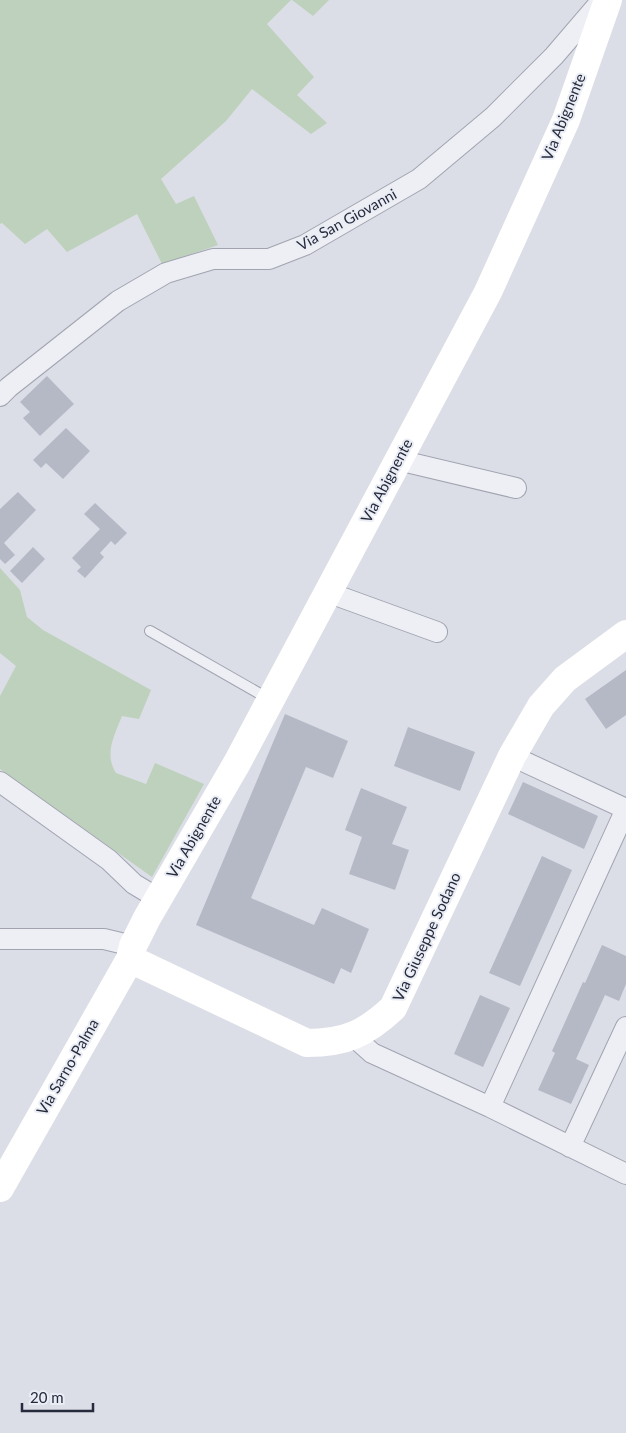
<svg xmlns="http://www.w3.org/2000/svg" width="626" height="1433" font-family="Lato,sans-serif">
	<style>
		.green { fill: #bed1bc }
		.building { fill: #b5b9c6 }
		.lines { fill: none; stroke-linecap: round; stroke-linejoin: round }
		.lane-casing { stroke: #a1a4b0; stroke-width: 12 }
		.street-casing { stroke: #a1a4b0; stroke-width: 22 }
		.lane { stroke: #eeeff5; stroke-width: 10 }
		.street { stroke: #eeeff5; stroke-width: 20 }
		.secondary { stroke: #fff; stroke-width: 28 }
		.labels { text-anchor: middle; stroke-width: 4; stroke-linejoin: round; paint-order: stroke }
		.street-label { font-size: 15px; fill: #252a3d; stroke: #eaedf4 }
	</style>
	<rect width="100%" height="100%" fill="#dbdee6"/>
	<path class="green" d="M0 0H291L267 24 314 77 297 95 327 123 311 134 252 89 226 121 161 179 176 204 194 196 218 245 162 264 137 214 67 252 47 229 25 244 2 223 0 224Z
		M292 0H329L313 16Z
		M0 568 20 590 27 617 43 630 151 690 139 719 122 716C114 736 104 754 116 773L146 784 155 763 204 784 152 877 0 769V696L16 666 0 653Z"/>
	<path class="building" d="M47 376 74 404 40 436 23 418 30 412 20 402Z
		M66 428 90 451 63 479 46 463 41 468 33 460Z
		M18 492 36 510 4 543 15 555 5 564 0 559V509Z
		M95 503 127 533 115 545 111 541 100 553 104 557 85 578 77 571 81 567 72 558 100 529 84 514Z
		M33 547 45 559 22 583 10 571Z
		M626 670V715L606 729 585 699Z
		M285 714 348 741 333 778 306 767 251 898 314 925 322 908 369 929 351 973 341 968 334 984 196 925Z
		M408 727 475 752 460 791 394 766Z
		M523 782 598 816 584 849 508 814Z
		M361 788 407 807 392 844 409 850 395 890 349 874 362 837 345 830Z
		M542 856 572 870 520 986 489 973Z
		M602 945 626 956V984L619 1001 605 995 576 1059 589 1065 571 1104 538 1090 555 1053 552 1051 583 982 585 983Z
		M480 995 510 1008 483 1067 454 1054Z"/>
	<g class="lines">
		<defs>
			<path id="lane" d="M150 631 269 699"/>
			<path id="street" d="M0 396 9 387 118 301 166 273 213 259H269L305 245 419 179 493 117 554 56 602 0
				M398 460 516 488
				M327 592 437 632
				M512 756 626 809
				M0 782 109 860 134 884 159 899
				M0 939H104L133 946
				M353 1036 372 1053 490 1107 626 1174
				M490 1107 626 809
				M570 1147 626 1027"/>
		</defs>
		<use href="#lane" class="lane-casing"/>
		<use href="#street" class="street-casing"/>
		<use href="#lane" class="lane"/>
		<use href="#street" class="street"/>
		<path class="secondary" d="M130 959 307 1043C345 1043 365 1034 393 1008L512 756 541 706 565 679 626 634
			M0 1188 130 959 133 946 147 918 237 763 488 292 566 120 608 0"/>
	</g>
	<g class="labels">
		<g class="street-label">
			<text transform="translate(564 117) rotate(-68)" y="5">Via Abignente</text>
			<text transform="translate(347 220) rotate(-29)" y="5">Via San Giovanni</text>
			<text transform="translate(387 481) rotate(-62)" y="5">Via Abignente</text>
			<text transform="translate(194 837) rotate(-60)" y="5">Via Abignente</text>
			<text transform="translate(427 937) rotate(-65)" y="5">Via Giuseppe Sodano</text>
			<text transform="translate(68 1067) rotate(-60)" y="5">Via Sarno-Palma</text>
		</g>
	</g>
	<path d="M22 1403v8h71v-8" fill="none" stroke="#252a3d" stroke-width="2.5"/>
	<text x="30" y="1403" font-size="15" fill="#252a3d" stroke="#eaedf4" stroke-width="4" paint-order="stroke">20 m</text>
</svg>
